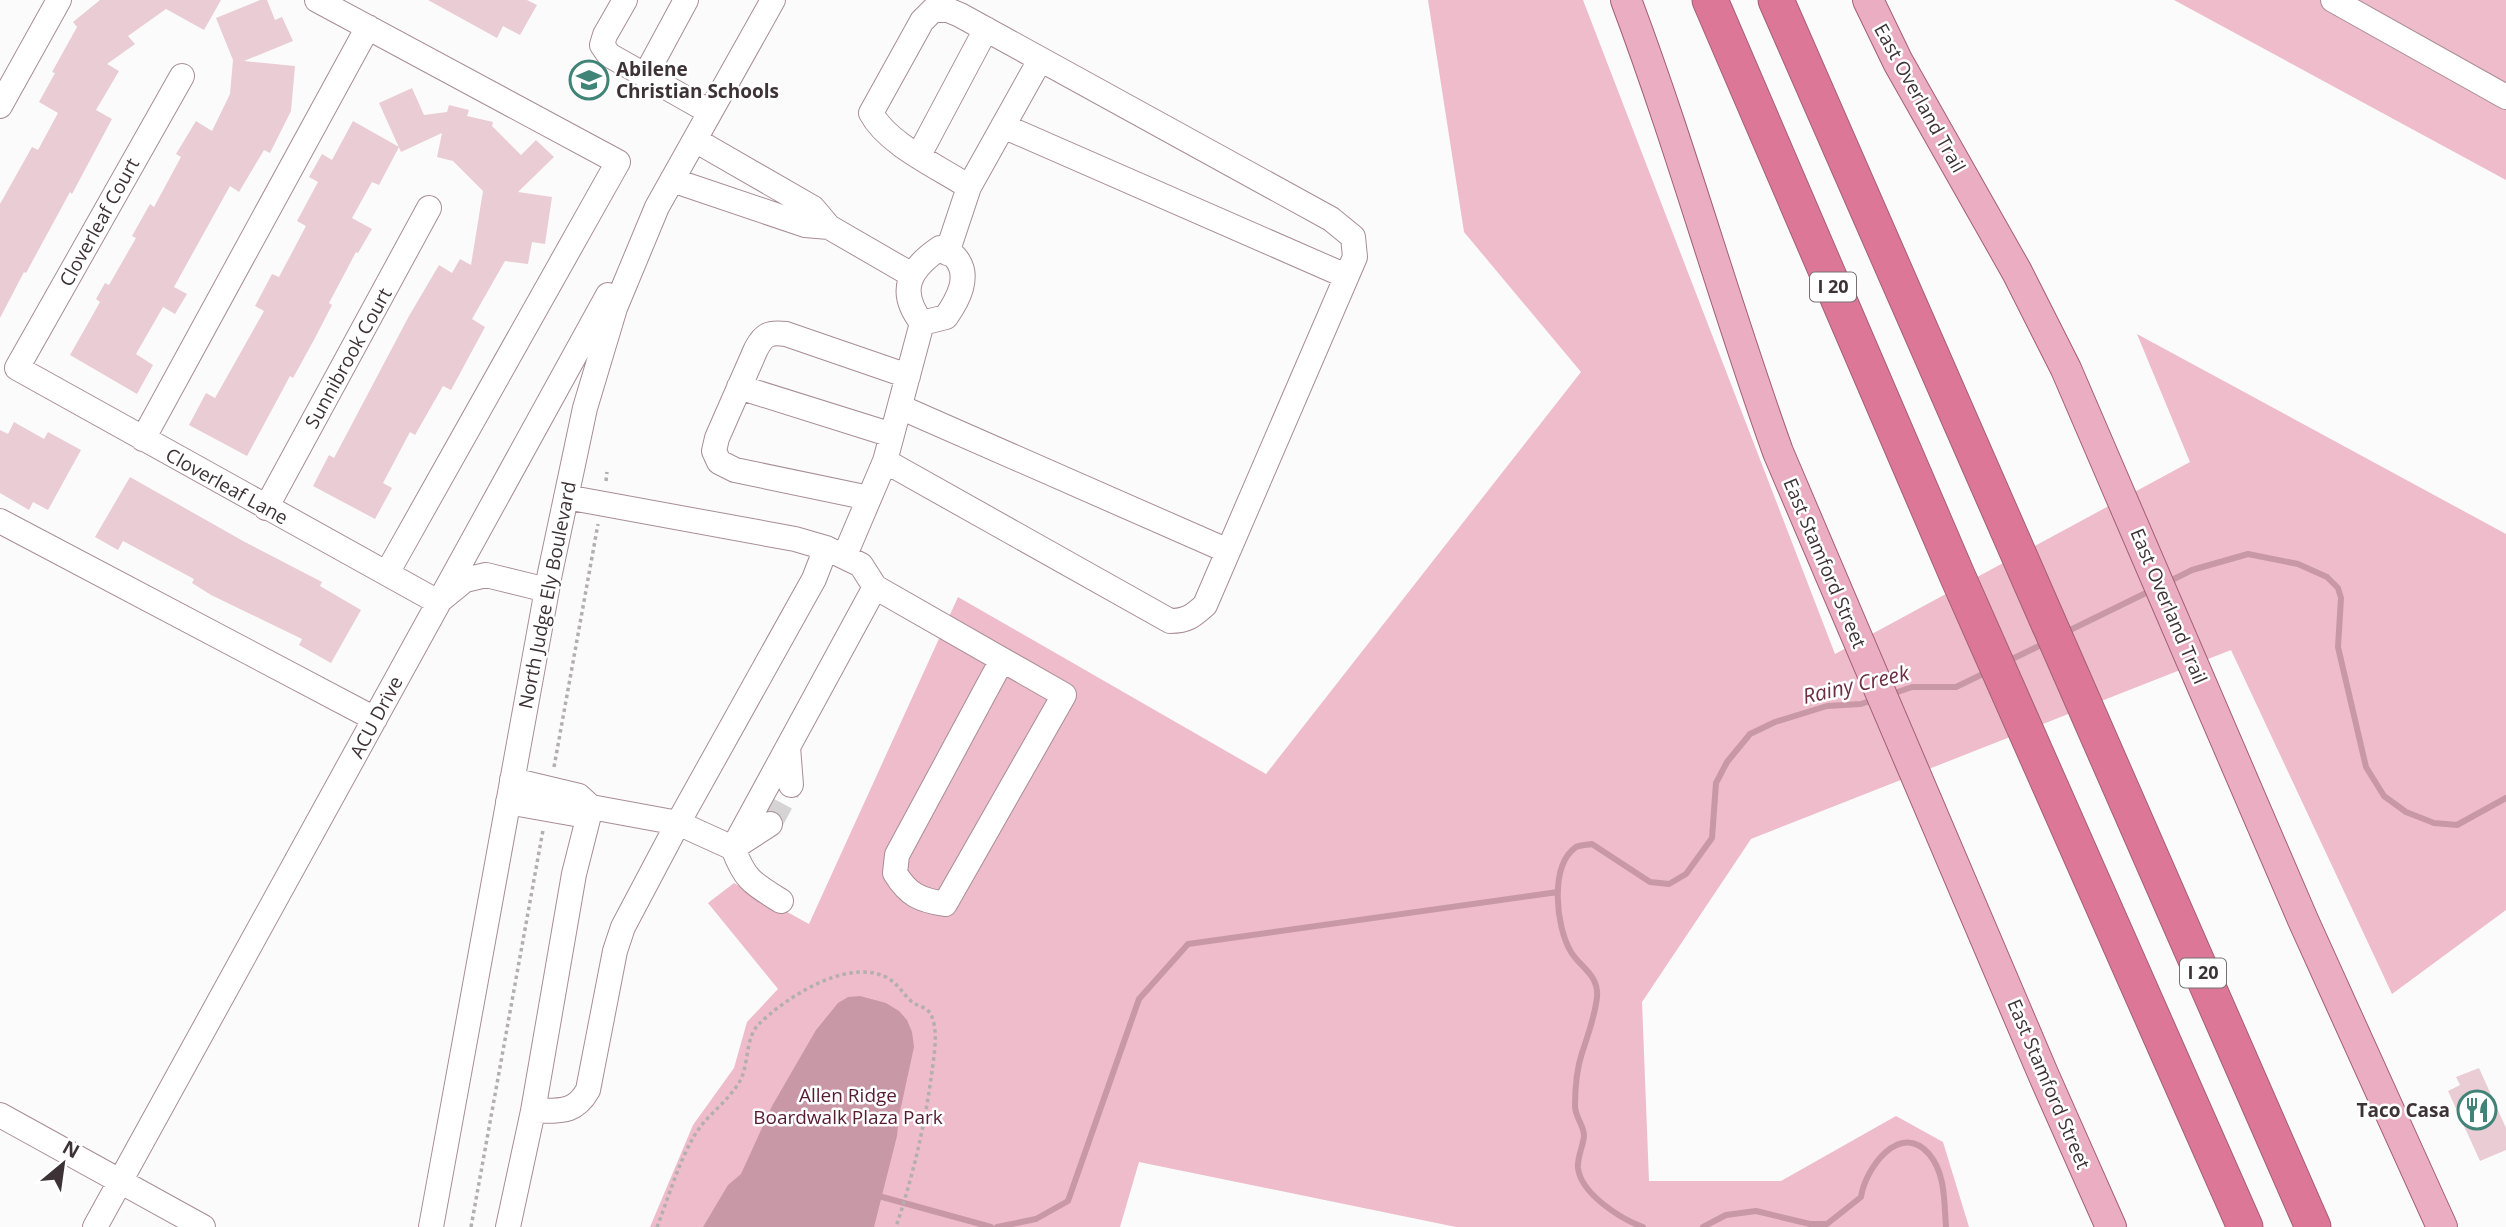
<svg xmlns="http://www.w3.org/2000/svg" width="2506" height="1227" font-family="'Open Sans',sans-serif">
	<style>
		.green { fill: #eebcca }
		.water { fill: #c998a6 }
		.lines { fill: none; stroke-linecap: round; stroke-linejoin: round }
		.stream { stroke: #c998a6; stroke-width: 6 }
		.building { fill: #eaccd4 }
		.minor-tunnel { stroke: #d5d3d3; stroke-width: 24; stroke-dasharray: 24 12; stroke-linecap: butt }
		.minor-casing { stroke: #a88d94; stroke-width: 26 }
		.major-casing { stroke: #a45f75; stroke-width: 32 }
		.highway-casing { stroke: #a45f75; stroke-width: 37 }
		.path { stroke: #b3afb0; stroke-width: 3.5; stroke-dasharray: 3.5 3.5; stroke-linecap: butt }
		.minor { stroke: #fff; stroke-width: 24 }
		.major { stroke: #eaadc1; stroke-width: 30 }
		.highway { stroke: #dc7798; stroke-width: 35 }
		.labels { text-anchor: middle; stroke-width: 5; stroke-linejoin: round; paint-order: stroke }
		.shield { fill: #fff; stroke: #777072; stroke-width: 2 }
		.shield-label { font-size: 18px; font-weight: bold; fill: #3d3235 }
		.poi-label { font-size: 19px; font-weight: bold; fill: #3d3235; stroke: #fff; text-anchor: start }
		.street-label { font-size: 19px; fill: #3d3235; stroke: #fff }
		.park-label { font-size: 19px; fill: #571b32; stroke: #fff }
		.water-label { font-size: 21px; font-style: italic; fill: #6c2e43; stroke: #fff }
	</style>
	<rect width="100%" height="100%" fill="#fbfbfb"/>
	<path class="green" d="M1428 0H1583L1835 654 2190 462 2137 334 2506 534V910L2392 994 2231 650 1751 839 1642 1002 1649 1181H1781L1896 1116 1943 1142 1969 1227H1456L1139 1162 1120 1227H650L693 1125 734 1068 747 1022 778 989 708 903 734 883 809 924 958 597 1266 774 1581 372 1464 232Z
		M2174 0H2506V180Z"/>
	<path class="water" d="M860 996 886 1003 899 1011 907 1020 912 1032 914 1047 899 1116 897 1136 874 1227H703L728 1185 741 1174 772 1106 816 1030 838 1003 848 997Z"/>
	<g class="lines">
		<path class="stream" d="M2168 582 2192 570 2248 554 2298 564 2327 577 2338 588 2341 598 2338 647 2366 767 2384 796 2406 812 2434 823 2457 825 2506 798
			M2064 633 2152 590
			M2008 661 2045 643
			M1889 695 1912 687H1956L1989 671
			M875 1195 991 1227
			M997 1227 1036 1219 1068 1201 1139 999 1188 944 1558 892
			M1643 1227C1621 1219 1581 1194 1578 1168 1577 1157 1583 1147 1584 1136 1584 1125 1575 1117 1575 1106 1575 1090 1577 1068 1582 1053 1588 1035 1595 1016 1597 997 1599 975 1580 967 1571 952 1556 927 1549 866 1576 847 1580 845 1587 845 1592 844L1650 882 1669 884 1686 874 1712 838 1716 783 1727 762 1750 734 1775 722 1827 706 1861 704 1876 699
			M1703 1227 1726 1215 1756 1211 1810 1224H1827L1861 1197C1865 1169 1900 1120 1929 1154 1946 1174 1944 1203 1946 1227"/>
	</g>
	<path class="building" d="M100 0H221L204 30 166 9 128 36 135 44 107 64 119 71 96 110 112 119 72 194 70 192 26 273 24 272 0 318V204L32 147 38 150 58 113 39 102 55 73 52 72 77 27 73 22Z
		M260 0H267L275 20 282 17 293 41 244 61 295 66 291 111 270 153 264 150 239 192 230 186 174 287 187 294 175 314 163 307 136 354 153 365 137 394 70 355 100 302 96 299 105 283 109 285 136 238 132 236 150 204 154 207 181 157 176 154 196 121 212 131 230 94 233 60 216 18Z
		M428 0H527L537 5 520 35 503 26 497 38Z
		M412 88 424 115 447 112 449 105 469 110 467 116 493 122 492 126 521 155 536 140 554 157 518 192 552 197 545 244 532 242 528 264 505 261 472 319 485 327 451 390 443 386 415 435 410 432 383 483 392 488 375 519 313 486 329 455 334 458 409 316 439 265 452 273 460 259 471 265 483 191 453 161 437 157 442 133 401 152 379 103Z
		M353 121 399 147 379 185 372 182 352 218 372 229 358 253 356 252 329 303 332 305 315 338 293 378 290 376 247 456 189 425 206 393 215 398 264 311 255 306 272 274 279 277 306 226 297 221 318 182 309 177 322 154 332 160Z
		M14 422 44 439 48 432 81 450 48 510 33 502 29 510 0 493V430L8 434Z
		M130 477 243 541 322 582 320 586 361 610 331 663 299 645 302 639 211 595 192 583 194 579 123 541 118 550 95 537Z
		M2479 1068 2506 1128V1150L2480 1161 2448 1091 2460 1085 2456 1077Z"/>
	<g class="lines">
		<path class="minor-tunnel" d="M770 824 791 785"/>
		<defs>
			<path id="minor" d="M317 0 618 162 387 573
				M625 0 605 35 602 45 609 55 710 112
				M2333 0 2506 97
				M182 76 17 368 438 602 465 580 486 575 547 590
				M645 76 686 0
				M0 106 59 0
				M1003 126 1346 276
				M919 155 986 29
				M672 180 805 225 829 227 813 208 695 140
				M829 227 912 275
				M947 253 969 187 1040 60
				M739 387 892 435
				M900 407 1228 551
				M143 439 368 27
				M885 461 1170 621C1187 621 1193 616 1205 605L1355 257 1353 237 1331 219 960 15 948 10H933L922 21 871 113C888 145 939 167 969 187
				M566 497 795 539 826 548 861 565 875 587 1064 695 945 904C920 900 908 895 895 873L897 855 1002 660
				M869 498 735 470 719 462 714 451 717 438 756 349C764 334 769 332 786 334L908 376
				M266 508 429 208
				M0 521 375 719
				M845 555 885 461 922 323 946 317C957 301 972 276 955 257 952 254 944 251 940 248 909 269 897 291 922 323
				M788 747 791 785
				M512 780 579 796 591 807 678 823 814 579 826 548
				M508 802 575 814 591 807
				M770 824 733 848C745 880 752 883 781 901
				M533 1111 574 874 591 807
				M0 1115 203 1227
				M95 1227 608 295
				M431 1227 550 573 585 408 615 308 657 207 773 0
				M508 1227 533 1111C558 1110 574 1115 588 1090L615 951 623 927 678 823 733 848 875 587"/>
			<path id="major" d="M1626 0C1682 149 1724 302 1778 452L2044 1076 2111 1227
				M1868 0 1898 62 2017 272 2066 369 2303 920 2442 1227"/>
			<path id="highway" d="M1710 0 1957 575 2245 1227
				M1776 0 2313 1227"/>
		</defs>
		<use href="#minor" class="minor-casing"/>
		<use href="#major" class="major-casing"/>
		<use href="#highway" class="highway-casing"/>
		<path class="path" d="M606 481 607 472
			M554 767 598 524
			M471 1227 543 830
			M657 1227C668 1199 678 1164 693 1138 704 1117 728 1102 740 1081 749 1065 745 1039 758 1025 785 998 846 958 886 977 897 983 901 991 909 999 919 1010 930 1003 934 1024 937 1039 934 1056 932 1071 925 1125 913 1176 896 1227"/>
		<use href="#minor" class="minor"/>
		<use href="#major" class="major"/>
		<use href="#highway" class="highway"/>
	</g>
	<defs>
		<symbol id="school-ring" viewBox="-11 -11 22 22"><circle r="9.5" fill="#fff" stroke="#408377" stroke-width="1.5"/><path d="M0-5L7-2L0 1L-7-2ZM-4 1L0 2.5L4 1V4Q0 6-4 4Z" fill="#408377"/></symbol>
		<symbol id="restaurant-ring" viewBox="-11 -11 22 22"><circle r="9.5" fill="#fff" stroke="#408377" stroke-width="1.5"/><path d="M-5-6h1v4h1v-4h1v4h1v-4h1v5L-1.5 .5V6h-2V.5L-5-1ZM5-6V6H3V1.5H1.5Q1.5-4 5-6Z" fill="#408377"/></symbol>
	</defs>
	<g fill-rule="evenodd">
		<use href="#school-ring" x="567" y="58" width="44" height="44"/>
		<use href="#restaurant-ring" x="2455" y="1088" width="44" height="44"/>
	</g>
	<g class="labels">
		<g class="shield">
			<rect x="1810" y="272.5" width="46" height="29" rx="5"/>
			<rect x="2180" y="958.5" width="46" height="29" rx="5"/>
		</g>
		<g class="shield-label">
			<text x="1833" y="293">I 20</text>
			<text x="2203" y="979">I 20</text>
		</g>
		<g class="poi-label">
			<text x="616" y="76">Abilene<tspan x="616" dy="22">Christian Schools</tspan></text>
			<text x="2450" y="1117" text-anchor="end">Taco Casa</text>
		</g>
		<g class="street-label">
			<text transform="translate(1920 98) rotate(61)" y="7">East Overland Trail</text>
			<text transform="translate(99 222) rotate(-61)" y="7">Cloverleaf Court</text>
			<text transform="translate(348 358) rotate(-61)" y="7">Sunnibrook Court</text>
			<text transform="translate(227 486) rotate(29)" y="7">Cloverleaf Lane</text>
			<text transform="translate(1825 563) rotate(67)" y="7">East Stamford Street</text>
			<text transform="translate(547 595) rotate(-79)" y="7">North Judge Ely Boulevard</text>
			<text transform="translate(2169 606) rotate(67)" y="7">East Overland Trail</text>
			<text transform="translate(376 717) rotate(-62)" y="7">ACU Drive</text>
			<text transform="translate(2049 1084) rotate(67)" y="7">East Stamford Street</text>
		</g>
		<g class="park-label">
			<text x="848" y="1102">Allen Ridge<tspan x="848" dy="22">Boardwalk Plaza Park</tspan></text>
		</g>
		<g class="water-label">
			<text transform="translate(1856 685) rotate(-13)" y="7">Rainy Creek</text>
		</g>
	</g>
	<g transform="translate(63 1164) rotate(29)" stroke="#ffffff" stroke-width="5" paint-order="stroke">
	<path d="M0-5L12 26L0 18L-12 26Z" fill="#3d3235"/>
	<text y="-10" font-size="19" font-weight="bold" text-anchor="middle" fill="#3d3235">N</text>
	</g>
</svg>
